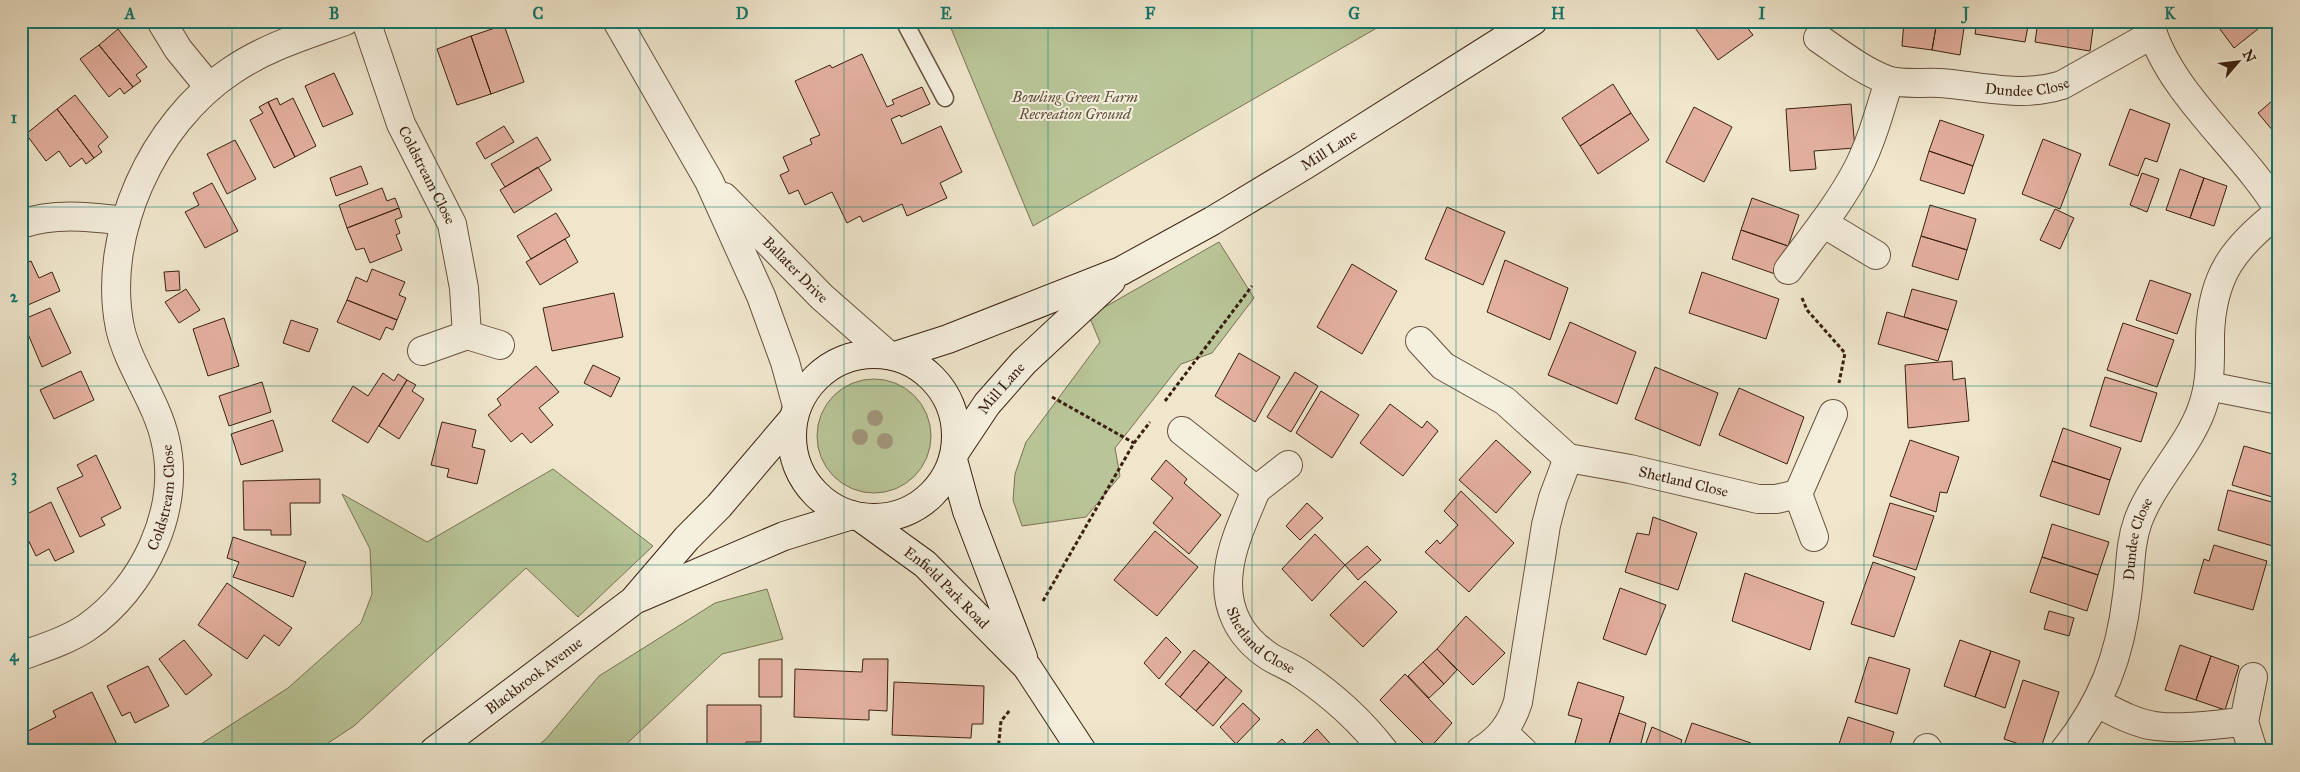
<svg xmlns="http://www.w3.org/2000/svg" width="2300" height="772" font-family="'IM FELL Great Primer',serif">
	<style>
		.green { fill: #b9c598; stroke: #7a7254 }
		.building { fill: #e3b09f; stroke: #3b2010 }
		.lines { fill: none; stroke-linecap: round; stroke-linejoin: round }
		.lane-casing { stroke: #68523f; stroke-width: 19 }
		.street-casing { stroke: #68523f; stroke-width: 30 }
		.secondary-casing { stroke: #3b2010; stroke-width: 30 }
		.path { stroke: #3b2010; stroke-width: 3; stroke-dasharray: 4 2.5; stroke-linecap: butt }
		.lane { stroke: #f5efde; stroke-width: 16 }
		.street { stroke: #f5efde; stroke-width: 28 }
		.secondary { stroke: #f5efde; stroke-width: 28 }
		.tree { fill: #a1957b }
		.grid { fill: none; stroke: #0f766e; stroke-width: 1; stroke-opacity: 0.55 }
		.labels { text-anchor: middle; stroke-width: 4; stroke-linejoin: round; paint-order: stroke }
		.street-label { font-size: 15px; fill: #3b2010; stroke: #f5efde }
		.park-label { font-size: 15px; font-style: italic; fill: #615239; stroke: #f5efde }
		.neatline { fill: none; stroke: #0f766e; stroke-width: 2 }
		.grid-label { font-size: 16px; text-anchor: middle; font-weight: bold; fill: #0f766e }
	</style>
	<rect width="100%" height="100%" fill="#efe6cc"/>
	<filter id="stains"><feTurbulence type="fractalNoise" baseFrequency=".004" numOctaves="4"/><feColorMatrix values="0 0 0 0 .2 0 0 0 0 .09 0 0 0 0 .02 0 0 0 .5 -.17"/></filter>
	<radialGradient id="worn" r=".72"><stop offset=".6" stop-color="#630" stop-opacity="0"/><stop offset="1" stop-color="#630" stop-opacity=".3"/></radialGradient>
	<path class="green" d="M948 21H1389L1033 226Z
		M1219 242 1254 298 1212 353 1181 364 1115 448 1120 476 1086 517 1022 526 1013 500 1015 474 1026 442 1100 342 1089 316Z
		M817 436a57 57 0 1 1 114 0a57 57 0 1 1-114 0Z
		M553 469 653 546 578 617 526 568 354 726 316 751H204L201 744 288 688 361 623 372 594 370 549 342 494 427 542Z
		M767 589 783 639 722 654 619 751H531L546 739 599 676 715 603Z"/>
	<path class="building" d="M1698 21H1742L1753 35 1718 60 1693 25Z
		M1904 21H1937L1932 50 1902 46Z
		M1937 21H1965L1960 55 1932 50Z
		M1977 21H2029L2025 42 1975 34Z
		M2038 21H2094L2090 51 2035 42Z
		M2214 21H2268L2234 48Z
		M504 25 524 82 491 94 471 36Z
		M118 29 147 67 136 75 141 81 133 87 99 45Z
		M471 36 491 94 457 105 437 49Z
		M99 45 133 87 124 94 120 88 109 97 80 59Z
		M862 54 887 107 894 104 892 100 922 87 930 104 901 117 900 115 891 119 902 144 941 126 962 172 940 183 947 198 907 216 902 204 863 222 860 216 847 223 832 192 805 205 798 190 789 194 780 175 789 171 783 157 812 144 810 139 820 135 795 81 830 65 832 68Z
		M334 73 353 114 323 127 305 86Z
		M1613 84 1631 113 1580 146 1562 118Z
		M75 95 108 137 98 146 102 152 94 158 57 109Z
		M2279 95V138L2258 113Z
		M277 98 280 105 293 98 316 146 295 157 268 102Z
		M268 102 295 157 274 168 250 120 263 113 259 107Z
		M1851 104 1855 148 1814 151 1816 169 1790 171 1786 109Z
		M1694 107 1732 127 1704 182 1666 162Z
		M57 109 94 158 86 164 82 158 70 167 59 151 46 161 26 134Z
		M2130 109 2170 124 2157 162 2145 158 2138 176 2109 165Z
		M1631 113 1649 140 1598 174 1580 146Z
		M1940 120 1984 135 1973 166 1929 151Z
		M504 126 514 142 485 159 476 143Z
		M537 137 551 160 505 187 491 164Z
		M2043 139 2081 154 2060 209 2022 194Z
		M235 140 256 179 227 194 207 154Z
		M1929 151 1973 166 1964 194 1920 180Z
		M361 166 368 184 336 196 330 178Z
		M538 167 552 190 514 213 500 190Z
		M2180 169 2204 178 2190 218 2166 210Z
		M2142 173 2159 179 2147 212 2130 205Z
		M2204 178 2227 186 2214 226 2190 218Z
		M212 183 238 231 205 248 185 212 199 205 193 193Z
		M382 188 387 201 395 198 399 208 347 228 339 205Z
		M1752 198 1799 215 1788 246 1741 230Z
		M1930 205 1976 219 1967 250 1921 236Z
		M1447 207 1505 232 1483 285 1425 259Z
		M399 208 402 217 395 220 400 233 396 235 402 250 370 263 364 248 356 250 347 228Z
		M2055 209 2074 218 2060 249 2040 240Z
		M556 213 570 236 531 259 517 236Z
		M1741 230 1788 246 1778 275 1732 259Z
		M1921 236 1967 250 1958 280 1912 266Z
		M565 239 578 262 540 285 526 262Z
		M21 251 28 262 31 261 39 278 52 272 60 291 21 308Z
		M1505 260 1568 288 1550 340 1487 312Z
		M1352 264 1397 291 1362 354 1317 327Z
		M372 269 405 282 399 295 406 298 397 320 347 300 356 277 367 282Z
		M179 271 180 290 166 291 164 272Z
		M1702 272 1779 299 1766 339 1689 313Z
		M2150 280 2191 294 2177 334 2136 320Z
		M186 289 200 310 179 323 165 302Z
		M1912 289 1957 301 1948 330 1904 317Z
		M614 293 623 337 552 351 543 308Z
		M347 300 397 320 393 330 386 327 380 340 337 322Z
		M50 308 71 353 42 367 22 320Z
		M1887 312 1948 330 1938 361 1878 344Z
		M224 318 239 366 208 376 193 329Z
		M291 320 318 329 309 352 283 343Z
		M1570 322 1636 352 1617 404 1548 375Z
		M2123 323 2174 340 2157 387 2107 370Z
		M1239 353 1280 377 1255 422 1215 396Z
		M1952 361 1953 380 1965 378 1969 421 1908 428 1905 365Z
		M593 365 620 378 611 397 584 383Z
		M536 366 559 392 539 408 553 425 531 443 522 433 511 442 488 415 501 405 497 399Z
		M1655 367 1718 393 1700 446 1635 419Z
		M81 371 94 400 54 419 40 390Z
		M1295 372 1318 386 1291 432 1267 417Z
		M383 373 394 381 398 374 407 380 368 443 332 421 353 386 368 396Z
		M2105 377 2157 393 2141 442 2090 426Z
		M407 380 416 385 412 391 424 399 399 439 379 426Z
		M262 382 271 412 229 426 219 396Z
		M1739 388 1804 417 1787 464 1719 435Z
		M1321 391 1359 415 1332 458 1296 433Z
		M1390 404 1422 428 1427 421 1438 431 1403 476 1360 443Z
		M273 420 283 451 241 465 231 434Z
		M442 422 476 430 472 447 485 450 477 484 447 477 449 469 431 465Z
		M2063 428 2121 448 2110 480 2052 461Z
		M1496 440 1531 472 1496 513 1459 480Z
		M1910 440 1959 457 1947 493 1940 492 1936 512 1890 496Z
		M2244 446 2279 456V499L2232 485Z
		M96 455 121 508 101 518 105 525 80 537 57 488 83 476 77 465Z
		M1166 460 1187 479 1184 483 1221 515 1189 554 1153 523 1173 498 1151 479Z
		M2052 461 2110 480 2099 515 2040 496Z
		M320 479V503H290L291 535H271V530H244L243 481Z
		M2228 490 2279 504V537L2276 547 2218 530Z
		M1461 491 1514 543 1469 592 1425 552 1437 540 1440 544 1458 525 1444 511Z
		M51 502 74 552 55 561 49 549 36 556 21 525V517Z
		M1307 503 1323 518 1300 540 1286 526Z
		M1890 503 1934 516 1916 570 1873 556Z
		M1653 517 1697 533 1678 590 1625 572 1637 533 1649 535Z
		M2052 524 2109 542 2098 575 2042 557Z
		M1155 531 1198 567 1157 616 1114 580Z
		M1315 534 1345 565 1312 601 1282 569Z
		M233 537 306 562 293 597 233 577 239 562 227 558Z
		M2214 545 2267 561 2253 610 2194 593 2204 559 2209 561Z
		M1367 546 1381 560 1358 580 1345 565Z
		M2042 557 2098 575 2087 611 2030 592Z
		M1873 562 1915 577 1894 637 1851 624Z
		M1745 573 1824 602 1810 650 1732 621Z
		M1365 581 1397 612 1363 647 1330 615Z
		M227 583 292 628 279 646 264 635 247 659 198 625Z
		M1620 588 1666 605 1646 655 1603 639Z
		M2049 611 2074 618 2069 636 2044 629Z
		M1466 616 1505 653 1473 685 1437 649Z
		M1166 637 1181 652 1159 679 1144 663Z
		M184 640 212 675 186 695 159 659Z
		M1960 640 1991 651 1975 697 1944 686Z
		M2180 645 2211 656 2196 700 2165 690Z
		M1437 649 1457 670 1444 684 1423 662Z
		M1194 650 1209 662 1180 697 1165 684Z
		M1991 651 2020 661 2005 708 1975 697Z
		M2211 656 2239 666 2225 710 2196 700Z
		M1869 657 1910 669 1897 714 1855 702Z
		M759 659H782V697H759Z
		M863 659H888L887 711 869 710V720L794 717 795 669 862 672Z
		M1209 662 1226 677 1196 711 1180 697Z
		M1423 662 1444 684 1429 698 1408 676Z
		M148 666 169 706 135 723 130 712 122 716 107 686Z
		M1405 674 1452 723 1429 749 1380 700Z
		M1226 677 1242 691 1213 726 1196 711Z
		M2023 680 2059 692 2040 751 2004 739Z
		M894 682 984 686 983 724H972L971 738 892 735Z
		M1578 682 1624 697 1607 751H1597L1575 743 1582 719 1568 715Z
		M92 692 120 751H33L24 733 56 717 53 711Z
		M1243 703 1260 719 1236 744 1220 727Z
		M707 705H761V742H746V751H707Z
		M1619 713 1646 723 1639 751 1609 744Z
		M1848 717 1894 732 1888 751H1848L1838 747Z
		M1692 723 1751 743 1749 751H1682Z
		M1652 727 1682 740 1678 751H1643Z
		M1317 729 1337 751H1295Z
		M1282 739 1293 751H1269Z"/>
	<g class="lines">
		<defs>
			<path id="lane" d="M904 21 945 98"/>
			<g id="street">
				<path d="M161 21 178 49 209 87"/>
				<path id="s1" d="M366 21 401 124 452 224 464 288 467 335"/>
				<path d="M617 21 709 181 761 296 785 362 797 406"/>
				<path d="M2149 21C2167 92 2241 147 2279 210"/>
				<path id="s2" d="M1818 38C1840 53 1861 70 1887 80 1903 85 1923 82 1940 83 1981 86 2021 98 2062 85L2153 34"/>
				<path id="s3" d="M724 197 822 297 888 355"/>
				<path d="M1823 223 1876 255"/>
				<path d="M21 224C56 212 91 217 126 221"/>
				<path d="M1788 270C1812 237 1839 205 1858 168 1872 140 1880 110 1889 81"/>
				<path id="s4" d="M1420 341 1443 366 1505 401 1568 458 1630 469 1758 499H1776L1798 494"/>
				<path d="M422 351 467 335 500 345"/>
				<path d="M2208 386 2279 400"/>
				<path d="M1182 431 1256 490 1288 465"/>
				<path id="s5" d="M1256 490C1246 515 1232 543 1229 570 1224 607 1239 637 1270 657 1280 663 1291 667 1301 674 1332 695 1361 721 1384 751"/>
				<path d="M1814 537 1798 494 1833 414"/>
				<path id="s6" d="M21 656C43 648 66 641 86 628 144 588 182 509 165 439 156 400 129 367 120 328 101 235 153 123 231 71 266 47 306 35 345 21"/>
				<path d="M2097 703C2115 712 2134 723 2155 726 2184 730 2215 724 2244 722"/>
				<path d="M1503 732 1523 751"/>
				<path d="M1927 748 1929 751"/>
				<path d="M1480 751C1500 739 1511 724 1518 702L1546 525 1553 498 1568 458"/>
				<path id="s7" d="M2064 751C2102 703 2120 657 2127 596 2131 570 2129 546 2138 521 2153 480 2193 442 2204 402 2211 380 2210 358 2210 335 2212 275 2234 247 2279 212"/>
				<path d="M2253 751 2244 722 2253 677"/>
			</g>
			<g id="secondary">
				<circle cx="874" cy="436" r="82"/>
				<path id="s8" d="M895 356 948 339 1121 271 1212 221 1305 165 1533 21"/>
				<path id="s9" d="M955 452 987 404 1024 362 1111 281"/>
				<path d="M953 460 967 511 1023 657"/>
				<path id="s10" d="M860 517 925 564 1027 667 1082 751"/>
				<path d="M639 598 784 536 852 515"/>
				<path id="s11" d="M434 751 633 601 687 538 719 506 793 419"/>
			</g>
		</defs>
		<use href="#lane" class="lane-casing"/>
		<use href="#street" class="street-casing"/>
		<use href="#secondary" class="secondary-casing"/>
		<path class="path" d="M1802 298 1807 310 1845 353 1839 383
			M1052 397 1134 443
			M1165 401 1252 286
			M1043 601 1134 443 1150 422
			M998 751 1001 721 1010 710"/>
		<use href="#lane" class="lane"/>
		<use href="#street" class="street"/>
		<use href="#secondary" class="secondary"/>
	</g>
	<g class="tree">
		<circle cx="875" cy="418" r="8"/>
		<circle cx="860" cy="437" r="8"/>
		<circle cx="885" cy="441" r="8"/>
	</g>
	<path class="grid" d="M232 21V751M436 21V751M640 21V751M844 21V751M1048 21V751M1252 21V751M1456 21V751M1660 21V751M1864 21V751M2068 21V751M21 207H2279M21 386H2279M21 565H2279"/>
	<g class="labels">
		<g class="street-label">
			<text dy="5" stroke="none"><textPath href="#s2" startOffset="222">Dundee Close</textPath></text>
			<text dy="5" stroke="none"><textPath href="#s8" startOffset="482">Mill Lane</textPath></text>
			<text dy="5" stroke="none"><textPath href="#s1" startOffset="166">Coldstream Close</textPath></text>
			<text dy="5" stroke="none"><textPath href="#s3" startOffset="102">Ballater Drive</textPath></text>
			<text dy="5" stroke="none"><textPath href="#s9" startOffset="79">Mill Lane</textPath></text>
			<text dy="5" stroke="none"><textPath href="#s4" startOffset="308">Shetland Close</textPath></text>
			<text dy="5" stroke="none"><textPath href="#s6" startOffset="228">Coldstream Close</textPath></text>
			<text dy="5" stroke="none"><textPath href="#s7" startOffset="228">Dundee Close</textPath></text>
			<text dy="5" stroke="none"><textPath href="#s10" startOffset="112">Enfield Park Road</textPath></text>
			<text dy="5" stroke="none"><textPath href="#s5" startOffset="168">Shetland Close</textPath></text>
			<text dy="5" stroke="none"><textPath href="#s11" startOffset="125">Blackbrook Avenue</textPath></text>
		</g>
		<g class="park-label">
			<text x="1075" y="102">Bowling Green Farm<tspan x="1075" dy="17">Recreation Ground</tspan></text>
		</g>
	</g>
	<rect width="2300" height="772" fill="none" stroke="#efe6cc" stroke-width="55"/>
	<g transform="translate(2238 62) rotate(62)" stroke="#f5efde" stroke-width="4" paint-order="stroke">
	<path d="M0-4L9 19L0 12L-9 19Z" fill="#3b2010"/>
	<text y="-8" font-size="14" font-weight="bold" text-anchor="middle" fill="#3b2010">N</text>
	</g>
	<rect x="28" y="28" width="2244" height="716" class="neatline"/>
	<g class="grid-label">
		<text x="130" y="19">A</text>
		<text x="334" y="19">B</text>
		<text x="538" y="19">C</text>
		<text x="742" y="19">D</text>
		<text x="946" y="19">E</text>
		<text x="1150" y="19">F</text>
		<text x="1354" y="19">G</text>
		<text x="1558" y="19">H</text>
		<text x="1762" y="19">I</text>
		<text x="1966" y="19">J</text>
		<text x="2170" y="19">K</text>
		<text x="14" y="123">1</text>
		<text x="14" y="302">2</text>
		<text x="14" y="481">3</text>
		<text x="14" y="661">4</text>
	</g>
	<rect width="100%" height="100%" filter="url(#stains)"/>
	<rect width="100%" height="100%" fill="url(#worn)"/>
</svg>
